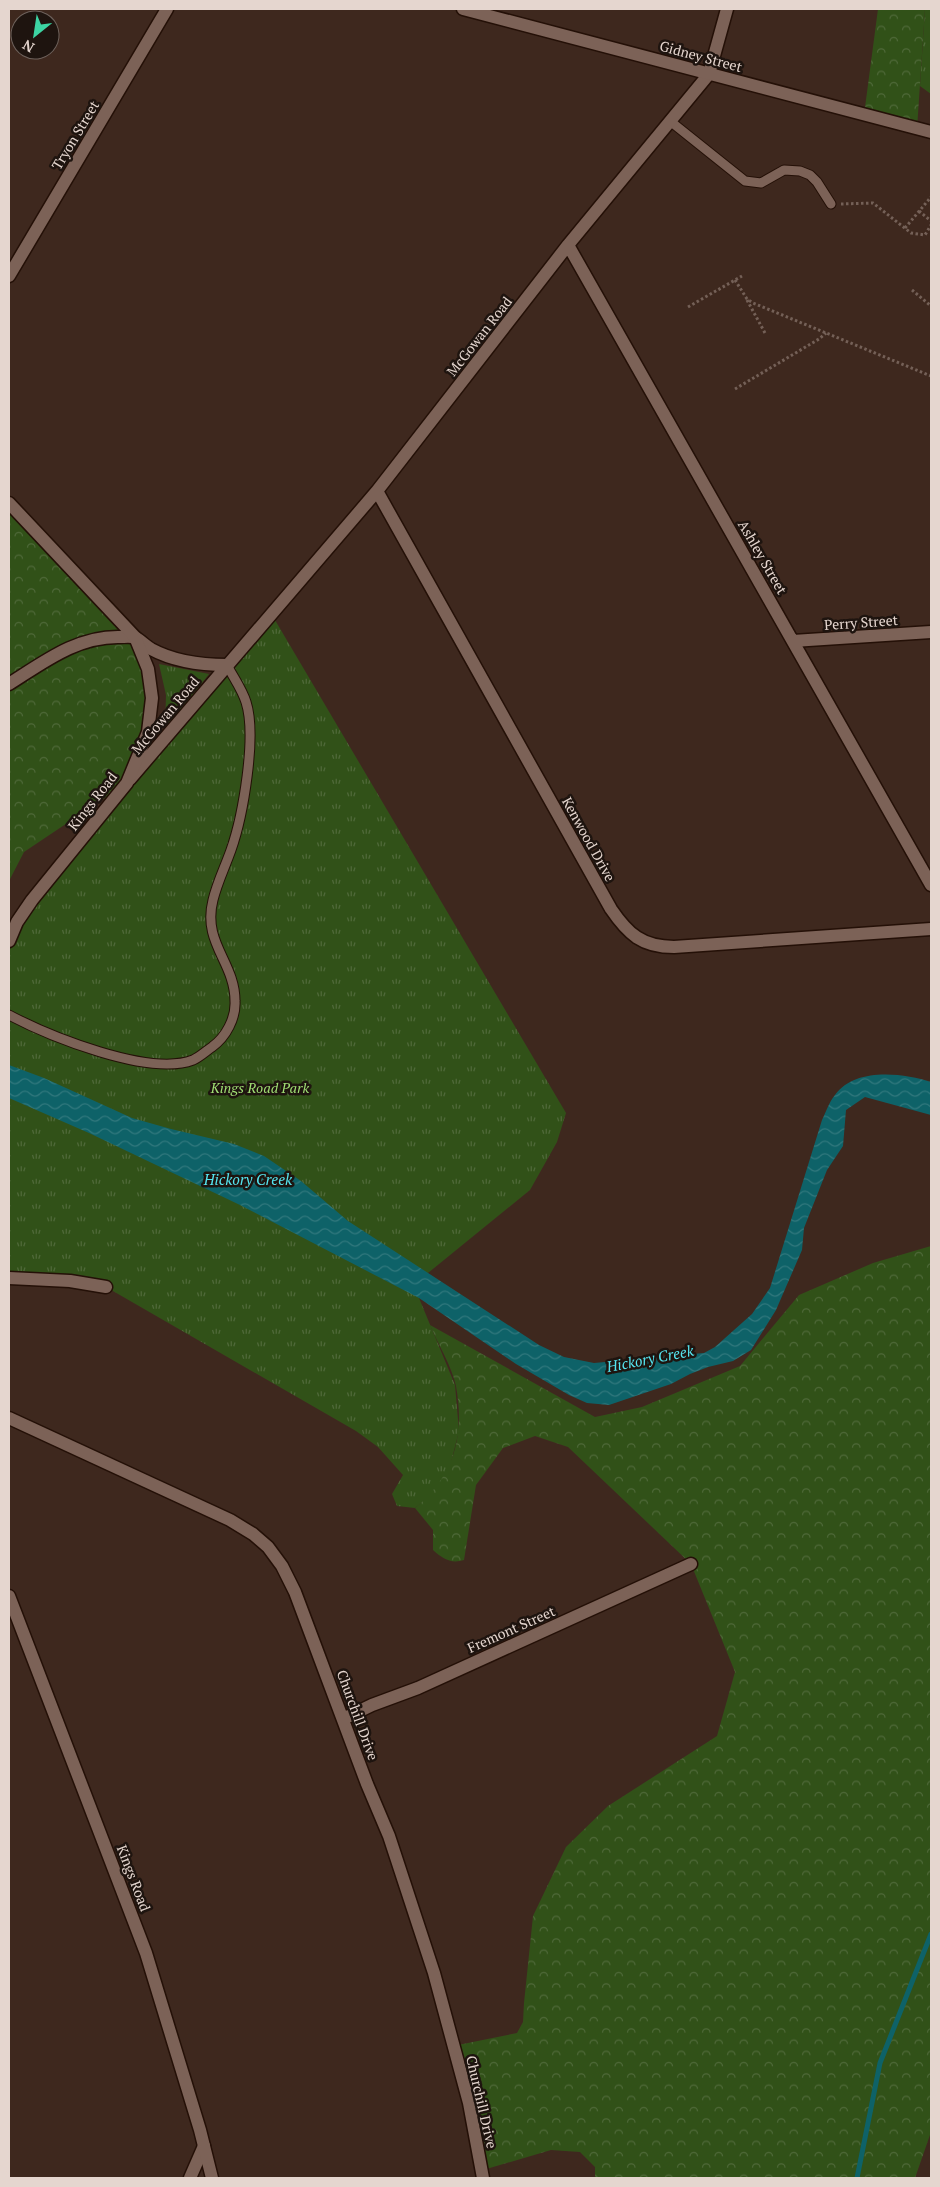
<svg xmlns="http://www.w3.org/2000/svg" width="940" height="2187" viewBox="0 0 940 2187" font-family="'PT Serif',serif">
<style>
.grass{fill:url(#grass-tufts)}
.forest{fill:url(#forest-crowns)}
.water{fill:url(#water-waves)}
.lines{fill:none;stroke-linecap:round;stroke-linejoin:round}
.stream{stroke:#0e6268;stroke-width:5}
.lane-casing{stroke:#241007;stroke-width:11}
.street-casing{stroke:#241007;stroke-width:15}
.secondary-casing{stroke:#241007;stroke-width:15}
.path{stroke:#746057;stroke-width:3;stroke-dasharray:2.5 2.5;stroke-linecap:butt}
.lane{stroke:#7c6257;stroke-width:9}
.street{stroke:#7c6257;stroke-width:12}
.secondary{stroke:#7c6257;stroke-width:12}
.labels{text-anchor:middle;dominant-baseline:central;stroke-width:5;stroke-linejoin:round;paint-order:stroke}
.street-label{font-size:14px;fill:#e5d6cf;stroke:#1e140f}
.park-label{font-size:14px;font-style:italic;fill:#a0de74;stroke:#1e140f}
.water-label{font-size:15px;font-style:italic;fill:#55e4ef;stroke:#1e140f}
</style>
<defs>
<pattern id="grass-tufts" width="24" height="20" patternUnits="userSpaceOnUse" patternTransform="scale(1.25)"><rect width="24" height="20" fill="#315118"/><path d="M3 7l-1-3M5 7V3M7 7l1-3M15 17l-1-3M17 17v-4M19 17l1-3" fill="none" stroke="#4f6939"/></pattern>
<pattern id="forest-crowns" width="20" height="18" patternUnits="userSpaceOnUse" patternTransform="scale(1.25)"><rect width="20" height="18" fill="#315118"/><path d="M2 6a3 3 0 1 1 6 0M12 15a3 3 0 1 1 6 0" fill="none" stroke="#4f6939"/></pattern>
<pattern id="water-waves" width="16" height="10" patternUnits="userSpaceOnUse" patternTransform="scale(1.25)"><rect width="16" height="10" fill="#0e6268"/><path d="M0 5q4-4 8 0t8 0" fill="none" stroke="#31787d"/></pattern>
</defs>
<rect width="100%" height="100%" fill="#3e281e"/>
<path class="grass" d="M925 9H931V94L920 86Z
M272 615 566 1113 557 1142 530 1190 428 1273 419 1298 455 1385 459 1431 449 1470 432 1494 415 1508 397 1506 392 1494 403 1475 378 1447 356 1431 106 1287 9 1278V941L17 922Z
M159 664 209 674 165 731 166 695Z"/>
<path class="forest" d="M878 9H925L917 129 864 115Z
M9 505 135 637 152 698 127 783 24 852 9 881Z
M931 1246V2132L915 2178H595V2167L580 2152 551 2150 483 2170 453 2046 517 2033 523 2022 524 2003 533 1916 566 1847 608 1806 717 1736 735 1672 691 1564 568 1447 535 1436 503 1448 476 1485 464 1560C451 1564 443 1559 433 1550V1530L415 1508C454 1476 465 1436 456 1386 452 1367 438 1344 430 1325L595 1417 642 1407 740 1366 799 1295 873 1263Z"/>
<path class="water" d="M9 1065 44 1078 132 1118 171 1129 234 1144 264 1156 301 1181 348 1221 539 1345 564 1357 594 1363 704 1353 715 1347 752 1314 770 1288 822 1120C826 1112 829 1102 835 1095 855 1067 903 1073 931 1082V1115L865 1097 846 1110 843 1146 827 1170 804 1228 802 1250 776 1310 751 1350 733 1361 708 1367 690 1374 671 1384 609 1405 587 1403 569 1395 516 1364 419 1298 240 1205 89 1133 9 1098Z"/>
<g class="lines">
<path class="stream" d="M857 2178 880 2063 931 1934"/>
<g class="lane-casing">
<path id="lane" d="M670 121 745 181 761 183 784 170 800 171 810 175 817 182 831 204
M9 1015C49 1036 149 1077 193 1060 200 1057 206 1051 212 1047 226 1037 236 1018 235 1001 235 962 202 943 213 900 217 883 225 867 231 850 243 816 257 736 246 702 242 689 233 677 227 665"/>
</g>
<g class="street-casing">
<path id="street" d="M568 245 931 885
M9 276 167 9
M377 491 611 909C628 934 642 947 674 947L931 929
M793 641 931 632
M9 684C44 662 77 636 120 637 125 637 132 636 136 638 141 641 146 646 151 649 173 661 203 665 227 665
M130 779 377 491 568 245 709 74 727 9
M9 1278 70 1281 106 1287
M9 1418 230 1520 253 1534 268 1547 282 1566 295 1592 367 1784 389 1836 434 1973 469 2103 483 2178
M343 1719 372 1705 418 1688 691 1564
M190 2178 204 2146"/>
</g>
<g class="secondary-casing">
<path id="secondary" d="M463 9 931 132
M9 503 135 637 148 669 152 698 148 732 127 783 32 900 17 922 9 941
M9 1596 146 1953 200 2130 212 2178"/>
</g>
<path class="path" d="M841 204 873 203 911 233 925 235 931 225
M919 211 931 221
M905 228 931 197
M735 280 747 299 753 303 931 376
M912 290 931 306
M747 300 765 333
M688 307 742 276
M735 389 819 339 826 333"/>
<use href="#lane" class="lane"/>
<use href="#street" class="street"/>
<use href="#secondary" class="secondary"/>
</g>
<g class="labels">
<g class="street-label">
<text transform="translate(701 56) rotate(15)">Gidney Street</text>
<text transform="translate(75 135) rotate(-59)">Tryon Street</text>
<text transform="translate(479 336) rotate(-52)">McGowan Road</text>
<text transform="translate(763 557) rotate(60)">Ashley Street</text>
<text transform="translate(861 622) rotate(-4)">Perry Street</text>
<text transform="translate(165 715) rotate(-50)">McGowan Road</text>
<text transform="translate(92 801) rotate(-52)">Kings Road</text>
<text transform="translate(589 839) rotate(61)">Kenwood Drive</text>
<text transform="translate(511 1629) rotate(-24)">Fremont Street</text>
<text transform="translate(358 1715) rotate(70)">Churchill Drive</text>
<text transform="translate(134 1878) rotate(69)">Kings Road</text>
<text transform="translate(482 2102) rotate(77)">Churchill Drive</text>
</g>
<g class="park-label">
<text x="260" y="1087">Kings Road Park</text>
</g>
<g class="water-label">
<text x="248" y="1179">Hickory Creek</text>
<text transform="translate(650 1358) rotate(-11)">Hickory Creek</text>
</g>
</g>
<rect width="940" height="2187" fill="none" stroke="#e5d6cf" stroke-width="20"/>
<g transform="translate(35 35) rotate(210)"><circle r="24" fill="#1e140f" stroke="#6e625c"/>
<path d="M0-4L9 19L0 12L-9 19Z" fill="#3cd4a3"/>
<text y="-8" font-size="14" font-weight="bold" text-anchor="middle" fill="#e5d6cf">N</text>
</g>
</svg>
